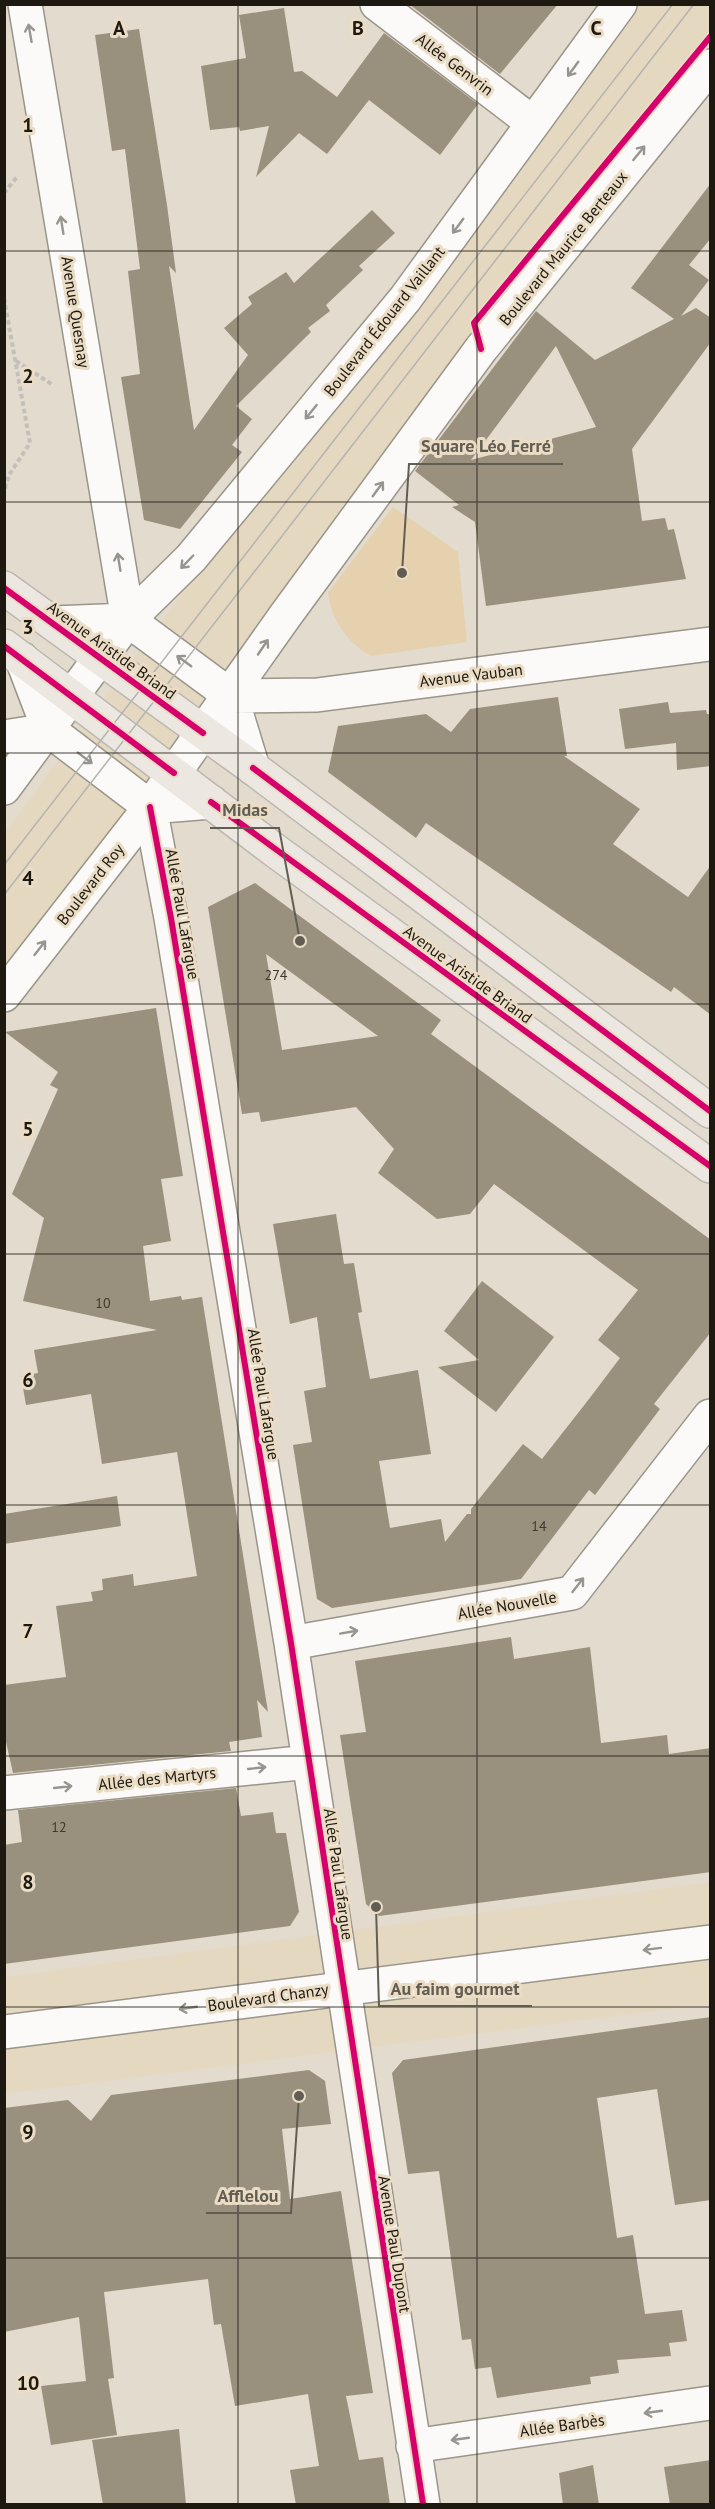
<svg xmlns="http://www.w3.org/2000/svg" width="715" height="2509" viewBox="0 0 715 2509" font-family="'PT Sans',sans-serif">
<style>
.built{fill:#e5d8c0}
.green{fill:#e5d1ae}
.building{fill:#99907e;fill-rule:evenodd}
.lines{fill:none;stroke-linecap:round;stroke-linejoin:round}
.street-casing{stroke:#9a958a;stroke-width:36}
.primary-casing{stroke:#bbb7b0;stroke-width:36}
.path{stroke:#c3c0bb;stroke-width:4;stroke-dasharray:4.5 3;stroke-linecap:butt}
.street{stroke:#fbfaf8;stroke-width:33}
.primary{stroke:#ece8e1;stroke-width:33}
.tram{stroke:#b5b3b0;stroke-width:1.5}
.cycleway-casing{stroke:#ebddc5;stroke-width:10}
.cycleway{stroke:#d6006c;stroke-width:6}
.oneway{stroke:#979590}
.grid{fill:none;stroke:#1d1910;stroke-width:1.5;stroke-opacity:0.55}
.labels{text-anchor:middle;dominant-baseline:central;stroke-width:6;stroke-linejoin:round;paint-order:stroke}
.number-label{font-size:14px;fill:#3c372c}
.street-label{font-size:16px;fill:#1d1910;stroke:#ebddc5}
.grid-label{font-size:20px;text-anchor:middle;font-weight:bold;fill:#1d1910;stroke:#ebddc5;stroke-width:6;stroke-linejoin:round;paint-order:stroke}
.leader{fill:none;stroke:#625d52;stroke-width:2}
.callout-dot{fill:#625d52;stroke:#ebddc5;stroke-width:2}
.callout-label{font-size:18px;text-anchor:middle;font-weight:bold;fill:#625d52;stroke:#ebddc5;stroke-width:6;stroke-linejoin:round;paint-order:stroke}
</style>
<rect width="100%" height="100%" fill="#e3dbcd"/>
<path class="built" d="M618 5H710V56L5 1007V832Z
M710 1882V2004L5 2094 4 1977Z"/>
<path class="green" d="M393 507 458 552 467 642 371 656C346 642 332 620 328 593Z"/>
<path class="building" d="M409 4H558L500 74Z
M284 8 294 72 302 71 337 97 384 33 478 104 440 155 369 100 327 154 299 133 256 177 269 126 240 131 239 127 210 130 201 66 246 58 239 15Z
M139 29 167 205 176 273 169 266 194 430 248 355 224 328 252 304 248 297 286 272 294 283 372 210 395 233 359 266 363 270 326 305 330 311 308 328 311 332 236 406 252 419 232 445 242 452 180 529 144 520 121 377 140 374 128 271 140 269 125 149 112 151 95 35Z
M711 183V238L689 265 709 280 681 316 696 308 711 318V342L632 449 642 521 665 518 668 530 674 529 686 579 486 606 475 522 452 507 459 505 415 471 536 311 595 360 674 319 631 288ZM556 346 596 427 471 460Z
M558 697 567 756H564L640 809 613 844 688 897 711 865V1015L674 987 671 992 426 823 416 838 328 772 338 726 426 714 451 732 470 709Z
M668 702 670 713 706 710 707 714H711V766L677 770 676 743 625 749 619 709Z
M255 883 441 1020 431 1034 711 1240V1332L654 1404 660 1409 595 1495 589 1490 521 1579 332 1608 317 1599 293 1445 312 1442 304 1391 326 1387 317 1317 290 1324 273 1224 336 1214 344 1264 354 1263 362 1312 358 1313 370 1379 418 1370 431 1454 379 1461 390 1528 441 1519 445 1542 467 1514H471V1509L523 1444 542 1459 589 1399 620 1358 598 1340 638 1290 494 1184 470 1214 437 1219 378 1173 394 1149 356 1107 261 1122 259 1112 242 1114 208 907ZM266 954 378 1036 282 1050Z
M156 1008 183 1176 161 1179 171 1241 143 1246 150 1301 181 1296 182 1300 202 1297 268 1712 257 1700 262 1737 229 1742 231 1751 13 1773 4 1733V1685L66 1677 56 1606 93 1601 91 1592 103 1590 102 1579 133 1574 134 1586 197 1576 177 1452 102 1464 91 1394 26 1405 21 1376 38 1373 34 1350 157 1330 23 1301 44 1218 12 1194 58 1089 50 1085 58 1072 5 1032Z
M482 1281 554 1337 496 1412 438 1367 479 1360 444 1331Z
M117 1496 121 1526 4 1544V1514Z
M511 1637 514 1659 590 1647 601 1743 667 1735 669 1754 711 1748V1872L379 1916 366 1904 340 1735 366 1732 355 1661Z
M236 1788 241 1816 273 1812 276 1833H286L299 1912 290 1926 4 1964V1845L22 1842 18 1810Z
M711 2017V2200L675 2205 657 2089 597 2098 617 2238 633 2235 645 2314 682 2310 687 2341 669 2343 671 2356 617 2360 619 2373 590 2377 591 2384 497 2398 491 2367 475 2369 471 2339 462 2340 439 2171 408 2174 392 2073 403 2060Z
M309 2070 325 2081 331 2124 282 2129 290 2199 341 2191 373 2393 346 2396 359 2460 383 2457 390 2505H296L290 2470 319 2466 308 2394 235 2406 221 2324 214 2325 208 2279 104 2292 114 2378 108 2379 117 2435 51 2445 41 2386 86 2381 79 2317 4 2332V2108L68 2100 91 2121 111 2095Z
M179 2429 186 2505H103L92 2440Z
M711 2460V2505H670L664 2467Z
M593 2465 599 2505H563L559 2473Z"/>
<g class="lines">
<g class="street-casing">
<path id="street" d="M25 4 128 620
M377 4 533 123
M53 623 128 620 231 696 253 768
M22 659 49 730 150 807 211 802
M231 696 317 695 710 644
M4 737 49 730
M4 788 128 620 191 558 405 299 620 4
M150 807 171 918 291 1643 423 2504
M4 995 150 807 285 616 481 349 710 66
M291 1643 572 1593 710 1416
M4 1793 309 1762
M4 2032 710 1942
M413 2446 710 2403"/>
</g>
<g class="primary-casing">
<path id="primary" d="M4 588 253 768 710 1111
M4 646 277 852 710 1166"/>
</g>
<path class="path" d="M4 193 17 177
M4 298 30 443 9 475 4 492
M16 361 53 385"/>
<use href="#street" class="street"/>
<use href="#primary" class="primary"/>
<path class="tram" d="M4 865 673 4
M4 895 694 4"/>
<g class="cycleway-casing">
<path id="cycleway" d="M481 349 474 323 710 37
M4 588 203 733
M4 646 174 773
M253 768 710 1111
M211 802 710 1166
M150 807 171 918 291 1643 423 2504"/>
</g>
<use href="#cycleway" class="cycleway"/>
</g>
<defs><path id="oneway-shaft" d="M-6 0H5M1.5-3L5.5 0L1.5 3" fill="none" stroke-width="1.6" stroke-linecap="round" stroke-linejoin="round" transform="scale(1.5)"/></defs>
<g class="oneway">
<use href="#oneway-shaft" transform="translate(30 33) rotate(-100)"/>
<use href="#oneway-shaft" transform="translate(573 69) rotate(126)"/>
<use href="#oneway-shaft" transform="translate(639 153) rotate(-51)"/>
<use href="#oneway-shaft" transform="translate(62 225) rotate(-99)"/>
<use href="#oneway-shaft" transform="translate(458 226) rotate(126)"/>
<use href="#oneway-shaft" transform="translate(311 412) rotate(129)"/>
<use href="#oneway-shaft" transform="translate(378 489) rotate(-54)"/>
<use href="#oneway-shaft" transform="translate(119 562) rotate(-99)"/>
<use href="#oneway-shaft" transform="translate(187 562) rotate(134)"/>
<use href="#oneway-shaft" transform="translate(263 647) rotate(-56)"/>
<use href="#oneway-shaft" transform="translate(184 661) rotate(-144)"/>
<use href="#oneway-shaft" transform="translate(85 758) rotate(37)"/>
<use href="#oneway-shaft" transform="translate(40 948) rotate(-52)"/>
<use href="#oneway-shaft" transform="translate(578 1585) rotate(-52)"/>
<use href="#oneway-shaft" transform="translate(349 1632) rotate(-10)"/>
<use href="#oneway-shaft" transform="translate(257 1768) rotate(-6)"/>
<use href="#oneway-shaft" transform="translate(63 1787) rotate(-6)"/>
<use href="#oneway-shaft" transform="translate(652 1949) rotate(173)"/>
<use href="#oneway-shaft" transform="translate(188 2008) rotate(172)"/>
<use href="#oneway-shaft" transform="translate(653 2412) rotate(172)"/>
<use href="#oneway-shaft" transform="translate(460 2439) rotate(172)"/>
</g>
<path class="grid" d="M238 4V2504M477 4V2504M4 251H710M4 502H710M4 753H710M4 1004H710M4 1254H710M4 1505H710M4 1756H710M4 2007H710M4 2258H710"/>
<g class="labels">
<g class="number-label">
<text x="276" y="975">274</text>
<text x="103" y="1303">10</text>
<text x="539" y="1526">14</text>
<text x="59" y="1827">12</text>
</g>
<g class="street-label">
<text transform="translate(455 64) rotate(37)">Allée Genvrin</text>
<text transform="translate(563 248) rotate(-51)">Boulevard Maurice Berteaux</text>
<text transform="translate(76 312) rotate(81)">Avenue Quesnay</text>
<text transform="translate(384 321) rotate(-52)">Boulevard Édouard Vaillant</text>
<text transform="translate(112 650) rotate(36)">Avenue Aristide Briand</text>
<text transform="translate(471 675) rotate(-7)">Avenue Vauban</text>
<text transform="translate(90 884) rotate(-52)">Boulevard Roy</text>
<text transform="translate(183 914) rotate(80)">Allée Paul Lafargue</text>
<text transform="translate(468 974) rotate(36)">Avenue Aristide Briand</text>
<text transform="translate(264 1394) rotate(81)">Allée Paul Lafargue</text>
<text transform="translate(507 1605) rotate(-10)">Allée Nouvelle</text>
<text transform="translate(157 1778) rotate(-6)">Allée des Martyrs</text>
<text transform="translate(339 1874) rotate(82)">Allée Paul Lafargue</text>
<text transform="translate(268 1997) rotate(-8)">Boulevard Chanzy</text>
<text transform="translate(395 2244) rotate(81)">Avenue Paul Dupont</text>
<text transform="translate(562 2425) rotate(-8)">Allée Barbès</text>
</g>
</g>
<g class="grid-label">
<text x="119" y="35">A</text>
<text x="358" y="35">B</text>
<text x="596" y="35">C</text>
<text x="28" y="132">1</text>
<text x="28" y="383">2</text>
<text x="28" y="634">3</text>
<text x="28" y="885">4</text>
<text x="28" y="1136">5</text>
<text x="28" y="1387">6</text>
<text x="28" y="1638">7</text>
<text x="28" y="1889">8</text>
<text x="28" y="2139">9</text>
<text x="28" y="2390">10</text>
</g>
<path class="leader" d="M402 573L409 464H563M300 941L279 828H210M376 1907L379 2006H532M299 2096L291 2213H206"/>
<g class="callout-dot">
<circle cx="402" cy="573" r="6"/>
<circle cx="300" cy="941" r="6"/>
<circle cx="376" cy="1907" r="6"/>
<circle cx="299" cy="2096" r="6"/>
</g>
<g class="callout-label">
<text x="486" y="452">Square Léo Ferré</text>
<text x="245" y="816">Midas</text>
<text x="455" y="1995">Au faim gourmet</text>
<text x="248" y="2202">Afflelou</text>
</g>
<rect width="715" height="2509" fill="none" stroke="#1d1910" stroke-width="12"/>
</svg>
